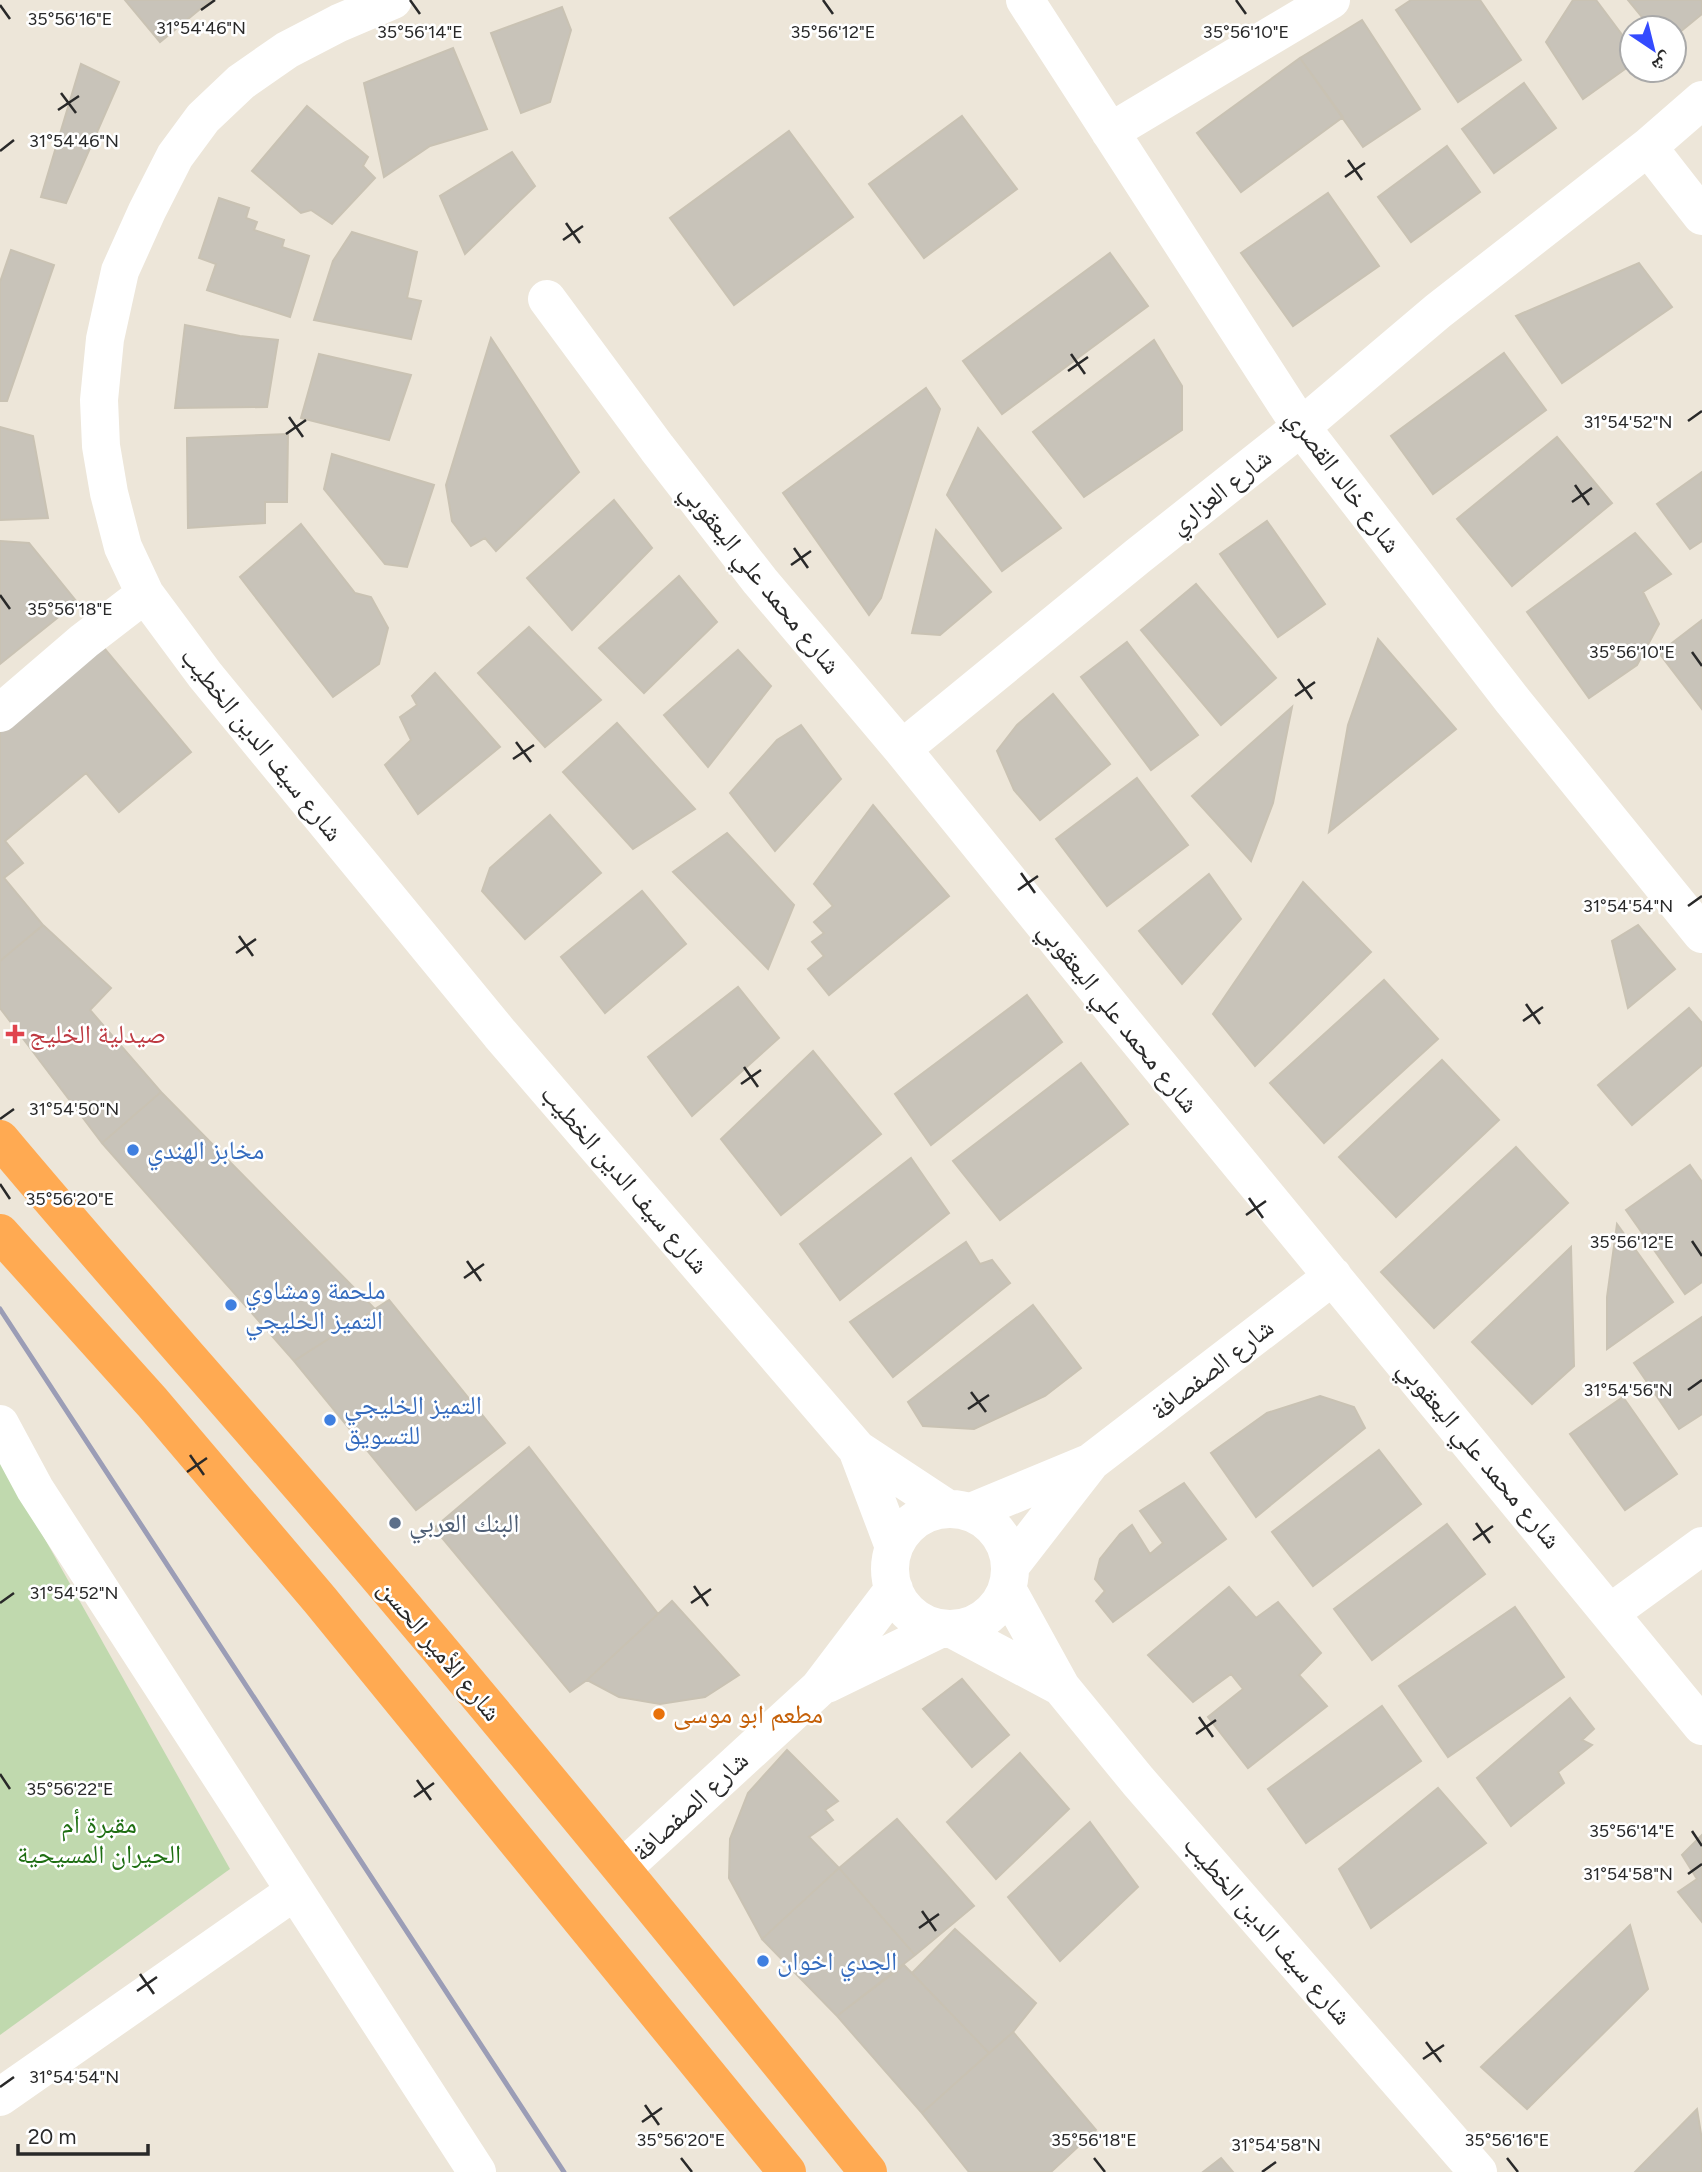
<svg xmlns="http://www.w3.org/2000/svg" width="1702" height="2172" viewBox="0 0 1702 2172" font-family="Figtree,'Noto Naskh Arabic',sans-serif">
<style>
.cemetery{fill:#c0d9ae}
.building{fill:#c8c3b9;stroke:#c9c2b3;stroke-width:2}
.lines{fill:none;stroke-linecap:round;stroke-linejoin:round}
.minor{stroke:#fff;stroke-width:38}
.highway{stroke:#ffaa52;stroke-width:38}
.rail{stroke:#9b9db6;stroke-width:5}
.ticks{fill:none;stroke:#292929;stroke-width:2.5}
.health-dot{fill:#e0444e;stroke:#fff;stroke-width:2.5}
.shop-dot{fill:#3f7fe0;stroke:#fff;stroke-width:2.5}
.service-dot{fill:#5c6f8a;stroke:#fff;stroke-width:2.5}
.food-dot{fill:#e8710a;stroke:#fff;stroke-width:2.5}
.labels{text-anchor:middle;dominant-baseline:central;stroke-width:5;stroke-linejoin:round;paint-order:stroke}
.street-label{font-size:26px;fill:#292929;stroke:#fff}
.health-label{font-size:26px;fill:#be3a42;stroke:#fff;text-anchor:start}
.shop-label{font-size:26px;fill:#366cbe;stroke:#fff;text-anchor:start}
.service-label{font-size:26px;fill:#4e5e75;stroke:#fff;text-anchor:start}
.food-label{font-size:26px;fill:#c56008;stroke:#fff;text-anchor:start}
.park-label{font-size:26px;fill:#1e6e12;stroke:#fff}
.ticks-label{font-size:18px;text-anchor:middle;fill:#292929;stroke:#fff;stroke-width:5;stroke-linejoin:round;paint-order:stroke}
</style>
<rect width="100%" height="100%" fill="#ede6d9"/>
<path class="cemetery" d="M0 1459 230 1869 0 2035Z"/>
<path class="building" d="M125 0H211L160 42Z
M1411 0H1480L1521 60 1458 102 1396 10Z
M1573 0H1596L1632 48V64L1583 99 1546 42Z
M1628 0H1702V14L1674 37V28H1651Z
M562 7 571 30 550 102 521 113 491 33Z
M1362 20 1420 109 1363 147 1300 58Z
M453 48 487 129 430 146 384 177 364 83Z
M1300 58 1343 117 1241 192 1197 133Z
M81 64 119 82 66 203 41 197Z
M1524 83 1556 128 1494 173 1462 129Z
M307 106 368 157 363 166 375 178 332 224 311 210 301 213 252 171Z
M962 116 1017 189 924 258 869 184Z
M789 131 853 217 734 305 670 218Z
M1447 146 1480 192 1411 242 1378 197Z
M512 152 535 186 465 254 440 196Z
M1328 193 1379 266 1293 326 1241 253Z
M219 198 249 208 246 218 257 222 254 230 284 240 282 247 309 256 290 317 207 290 216 264 199 258Z
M352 232 417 252 407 298 421 301 411 339 314 320 333 261Z
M11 250 54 265 7 401H0V282Z
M1110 253 1148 306 1002 414 963 361Z
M1639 263 1672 307 1562 383 1516 316Z
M185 325 240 336 278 340 267 407 175 408Z
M491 338 579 472 496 551 485 538 471 546 452 521 446 485Z
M1154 340 1182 386V430L1084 497 1033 432Z
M1504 353 1546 410 1433 494 1391 436Z
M319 354 411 375 389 440 301 418Z
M926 388 940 409 881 598 869 615 783 493Z
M0 427 33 436 48 518 0 520Z
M978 428 1061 528 1002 571 947 495Z
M288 434 287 502H265V523L188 528 187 438Z
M1557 437 1612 503 1512 586 1457 519Z
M332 454 434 485 407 567 385 564 324 489Z
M1702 472V541L1690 549 1657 504Z
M614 500 652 548 572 630 527 578Z
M1267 521 1325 604 1278 637 1220 554Z
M301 524 355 593 371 597 388 628 379 664 333 697 240 577Z
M936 530 991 592 940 635 912 633Z
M1635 533 1671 574 1643 592 1659 624 1637 665 1589 698 1527 612Z
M0 541 29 543 77 602 0 664Z
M679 576 717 622 644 693 599 648Z
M1196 584 1276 678 1221 725 1141 630Z
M1702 620V709L1659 653Z
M529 627 601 700 545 747 478 673Z
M1378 639 1456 729 1329 832 1348 725Z
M99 642 191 752 119 812 86 773 5 841 23 863 4 878 43 925 0 961V725Z
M1127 642 1198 735 1151 770 1081 677Z
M738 650 771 686 708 767 664 715Z
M435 673 500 747 418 814 385 765 411 740 400 717 417 705 412 696Z
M1053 694 1110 764 1040 820 1014 790 997 751 1017 725Z
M1292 707 1273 803 1251 861 1192 796Z
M617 723 695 809 633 849 563 772Z
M801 725 841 779 775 851 730 793 777 740Z
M1137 778 1188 845 1107 906 1056 839Z
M873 805 949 896 829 995 808 969 824 956 812 942 824 933 814 922 833 906 814 884Z
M550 815 601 873 525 939 482 891 490 868Z
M727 833 794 905 768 969 673 872Z
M1209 874 1241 919 1182 984 1139 931Z
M1303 882 1371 952 1255 1066 1213 1014Z
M642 891 686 944 605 1013 561 957Z
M43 925 111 988 90 1010 161 1092 102 1143 0 1008V961Z
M1638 925 1675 969 1628 1008 1612 941Z
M1384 980 1438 1039 1324 1143 1270 1083Z
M738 987 779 1038 692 1116 648 1057Z
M1027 995 1062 1042 931 1145 895 1094Z
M1689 1008 1702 1023V1065L1632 1125 1598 1085Z
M813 1051 881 1134 781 1215 721 1139Z
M1442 1060 1499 1120 1396 1217 1339 1157Z
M1081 1063 1128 1124 1000 1220 953 1161Z
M161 1092 375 1309 294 1361 102 1143Z
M1516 1147 1568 1203 1434 1328 1381 1272Z
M911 1158 949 1213 840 1300 800 1244Z
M1690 1165 1702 1182V1282L1685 1294 1626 1210Z
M1617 1224 1673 1302 1607 1349V1297Z
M966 1242 980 1264 992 1260 1010 1283 893 1377 850 1322Z
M1571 1247 1574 1366 1532 1404 1472 1342Z
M389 1300 505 1443 416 1510 294 1361Z
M1033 1305 1081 1368 1045 1396 974 1429 923 1426 908 1402Z
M1702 1317V1414L1679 1429 1634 1363Z
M1320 1396 1354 1407 1365 1428 1256 1517 1211 1453 1267 1413Z
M1623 1397 1677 1474 1625 1510 1570 1434Z
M529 1447 658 1614 587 1680 570 1692 434 1528Z
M1379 1450 1421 1504 1313 1586 1272 1532Z
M1184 1483 1226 1539 1113 1622 1096 1601 1105 1591 1095 1579 1100 1559 1120 1534 1132 1525 1150 1554 1163 1543 1140 1511Z
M1447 1524 1485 1574 1372 1660 1334 1609Z
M1229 1587 1256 1618 1278 1602 1321 1653 1299 1675 1327 1706 1248 1768 1208 1717 1243 1689 1231 1674 1193 1702 1148 1655Z
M672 1601 739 1675 705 1697 660 1704 619 1697 587 1680Z
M1515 1607 1564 1677 1448 1757 1399 1686Z
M962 1679 1009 1735 972 1767 923 1709Z
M1570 1698 1594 1729 1582 1740 1592 1745 1558 1772 1564 1783 1511 1826 1477 1778Z
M1382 1706 1421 1761 1306 1843 1268 1789Z
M787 1750 838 1801 825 1810 833 1820 809 1837 839 1868 762 1939 729 1878 730 1839 748 1793Z
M1020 1753 1069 1809 996 1879 947 1822Z
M1438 1788 1486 1843 1371 1928 1339 1869Z
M897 1819 974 1906 915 1955 839 1868Z
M1090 1822 1138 1887 1060 1961 1008 1897Z
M1702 1835V1922L1678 1892 1697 1879 1682 1855Z
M839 1868 915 1955 837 2016 762 1939Z
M1630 1925 1648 1989 1527 2109 1481 2067Z
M955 1929 1036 2003 1013 2032 989 2053 912 1973Z
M904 1965 989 2053 922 2113 837 2016Z
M1013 2032 1096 2130 1051 2172H969L922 2113Z
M1697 2109 1702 2140V2172H1635Z
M1221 2158 1233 2172H1203Z"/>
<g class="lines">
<path class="minor" d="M393 0 339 23 287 50 241 82 203 118 175 156 147 211 120 271 105 339 99 400 101 446 109 493 123 547 145 594 205 675 500 1034 857 1449 948 1509
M1025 0 1301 427 1513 701 1702 934
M1110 132 1331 0
M1648 147 1702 216
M547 299 657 448 760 581 902 749 1116 1013 1702 1726
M0 713 84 641 145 594
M902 749 1138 556 1301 427 1438 311 1648 147 1702 100
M0 1424 35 1489 477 2172
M857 1449 894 1547
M890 1569a60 60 0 1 1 120 0a60 60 0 1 1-120 0Z
M971 1512 1089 1463
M1011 1565 1091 1462 1333 1276
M1007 1589 1061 1687 1138 1781 1478 2172
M1610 1613 1702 1546
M952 1629 1061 1687
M827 1684 940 1629
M623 1868 819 1688 894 1589
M0 2097 295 1891"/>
<path class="highway" d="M0 1139C119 1281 244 1419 364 1560 535 1761 702 1966 868 2172
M0 1233 152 1402 320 1600 787 2172"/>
<path class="rail" d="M0 1309 564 2172"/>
</g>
<path class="ticks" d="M410 0 420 14M823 0 833 14M1236 0 1246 14M0 5 10 19M201 10 215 0M61 93 76 113M58 110 79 96M0 151 14 140M1348 160 1362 180M1345 177 1365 163M566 223 580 243M563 240 583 226M1071 354 1085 374M1068 371 1088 357M289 417 303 437M1688 421 1702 411M286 434 306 420M1575 485 1589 505M1572 502 1592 488M794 548 808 568M791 565 811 551M0 595 10 609M1692 652 1702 666M1298 679 1312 699M1295 696 1315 682M516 742 531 762M513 759 534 745M1021 873 1035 893M1018 890 1038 876M1688 906 1702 896M239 936 253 956M236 953 256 939M1526 1004 1540 1024M1523 1021 1543 1007M744 1067 758 1087M741 1084 761 1070M0 1119 14 1109M0 1184 10 1199M1249 1198 1263 1218M1246 1215 1266 1201M1692 1241 1702 1256M467 1261 481 1281M464 1278 484 1264M1688 1390 1702 1380M971 1392 986 1412M968 1409 989 1395M190 1455 204 1475M187 1472 207 1458M1476 1523 1490 1543M1473 1540 1493 1526M694 1586 708 1606M0 1603 14 1593M691 1603 711 1589M1199 1717 1213 1737M1196 1734 1216 1720M0 1774 10 1789M417 1780 431 1800M414 1797 434 1783M1692 1831 1702 1846M1688 1874 1702 1864M922 1911 936 1931M919 1928 939 1914M140 1974 154 1994M137 1991 157 1977M1426 2042 1441 2062M1423 2059 1444 2045M0 2087 14 2077M645 2105 659 2125M642 2122 662 2108M681 2158 692 2172M1094 2158 1105 2172M1507 2158 1518 2172M1262 2172 1276 2162"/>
<path class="health-dot" d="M11.5 1023.5h7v7h7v7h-7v7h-7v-7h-7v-7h7z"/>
<g class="shop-dot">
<circle cx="133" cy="1150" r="7"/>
<circle cx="231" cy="1305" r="7"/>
<circle cx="330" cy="1420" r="7"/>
<circle cx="763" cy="1961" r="7"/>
</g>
<circle class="service-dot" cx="395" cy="1523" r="7"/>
<circle class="food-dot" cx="659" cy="1714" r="7"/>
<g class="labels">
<g class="street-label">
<text transform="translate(1344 481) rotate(53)">شارع خالد القصري</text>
<text transform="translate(1220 491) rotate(-38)">شارع العزاري</text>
<text transform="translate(761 578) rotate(51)">شارع محمد علي اليعقوبي</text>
<text transform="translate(262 744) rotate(51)">شارع سيف الدين الخطيب</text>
<text transform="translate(1119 1017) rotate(51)">شارع محمد علي اليعقوبي</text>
<text transform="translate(625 1179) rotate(49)">شارع سيف الدين الخطيب</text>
<text transform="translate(1212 1369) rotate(-38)">شارع الصفصافة</text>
<text transform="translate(1480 1454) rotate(50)">شارع محمد علي اليعقوبي</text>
<text transform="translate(440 1650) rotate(50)">شارع الأمير الحسن</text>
<text transform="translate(690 1806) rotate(-43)">شارع الصفصافة</text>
<text transform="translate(1268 1930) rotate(49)">شارع سيف الدين الخطيب</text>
</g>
<g class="health-label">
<text x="29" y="1034">صيدلية الخليج</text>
</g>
<g class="shop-label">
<text x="147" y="1150">مخابز الهندي</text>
<text x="245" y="1290">ملحمة ومشاوي<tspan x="245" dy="30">التميز الخليجي</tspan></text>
<text x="344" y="1405">التميز الخليجي<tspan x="344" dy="30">للتسويق</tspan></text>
<text x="777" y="1961">الجدي اخوان</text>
</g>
<g class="service-label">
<text x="409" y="1523">البنك العربي</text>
</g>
<g class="food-label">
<text x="673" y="1714">مطعم ابو موسى</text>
</g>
<g class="park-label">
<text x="99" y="1824">مقبرة أم<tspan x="99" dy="30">الحيران المسيحية</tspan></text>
</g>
</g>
<g class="ticks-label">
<text x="70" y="25">35°56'16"E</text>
<text x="201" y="34">31°54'46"N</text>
<text x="420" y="38">35°56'14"E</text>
<text x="833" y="38">35°56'12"E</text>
<text x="1246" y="38">35°56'10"E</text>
<text x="74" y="147">31°54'46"N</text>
<text x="1628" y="428">31°54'52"N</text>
<text x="70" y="615">35°56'18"E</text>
<text x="1632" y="658">35°56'10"E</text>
<text x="1628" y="912">31°54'54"N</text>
<text x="74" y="1115">31°54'50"N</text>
<text x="70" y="1205">35°56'20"E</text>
<text x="1632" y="1248">35°56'12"E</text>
<text x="1628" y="1396">31°54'56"N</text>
<text x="74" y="1599">31°54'52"N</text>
<text x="70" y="1795">35°56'22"E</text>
<text x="1632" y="1837">35°56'14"E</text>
<text x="1628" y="1880">31°54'58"N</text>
<text x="74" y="2083">31°54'54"N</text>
<text x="681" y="2146">35°56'20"E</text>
<text x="1094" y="2146">35°56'18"E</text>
<text x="1507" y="2146">35°56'16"E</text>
<text x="1276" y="2151">31°54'58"N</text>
</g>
<g transform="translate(1653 49) rotate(145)"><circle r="33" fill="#ffffff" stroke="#a9a9a9" stroke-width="2"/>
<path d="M0-5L12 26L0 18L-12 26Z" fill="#344bff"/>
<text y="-10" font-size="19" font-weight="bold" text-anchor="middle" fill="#292929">ش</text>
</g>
<path d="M18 2144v10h130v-10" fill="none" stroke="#292929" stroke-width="3.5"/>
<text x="28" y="2144" font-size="21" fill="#292929" stroke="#ffffff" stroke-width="5" paint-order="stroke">20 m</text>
</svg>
